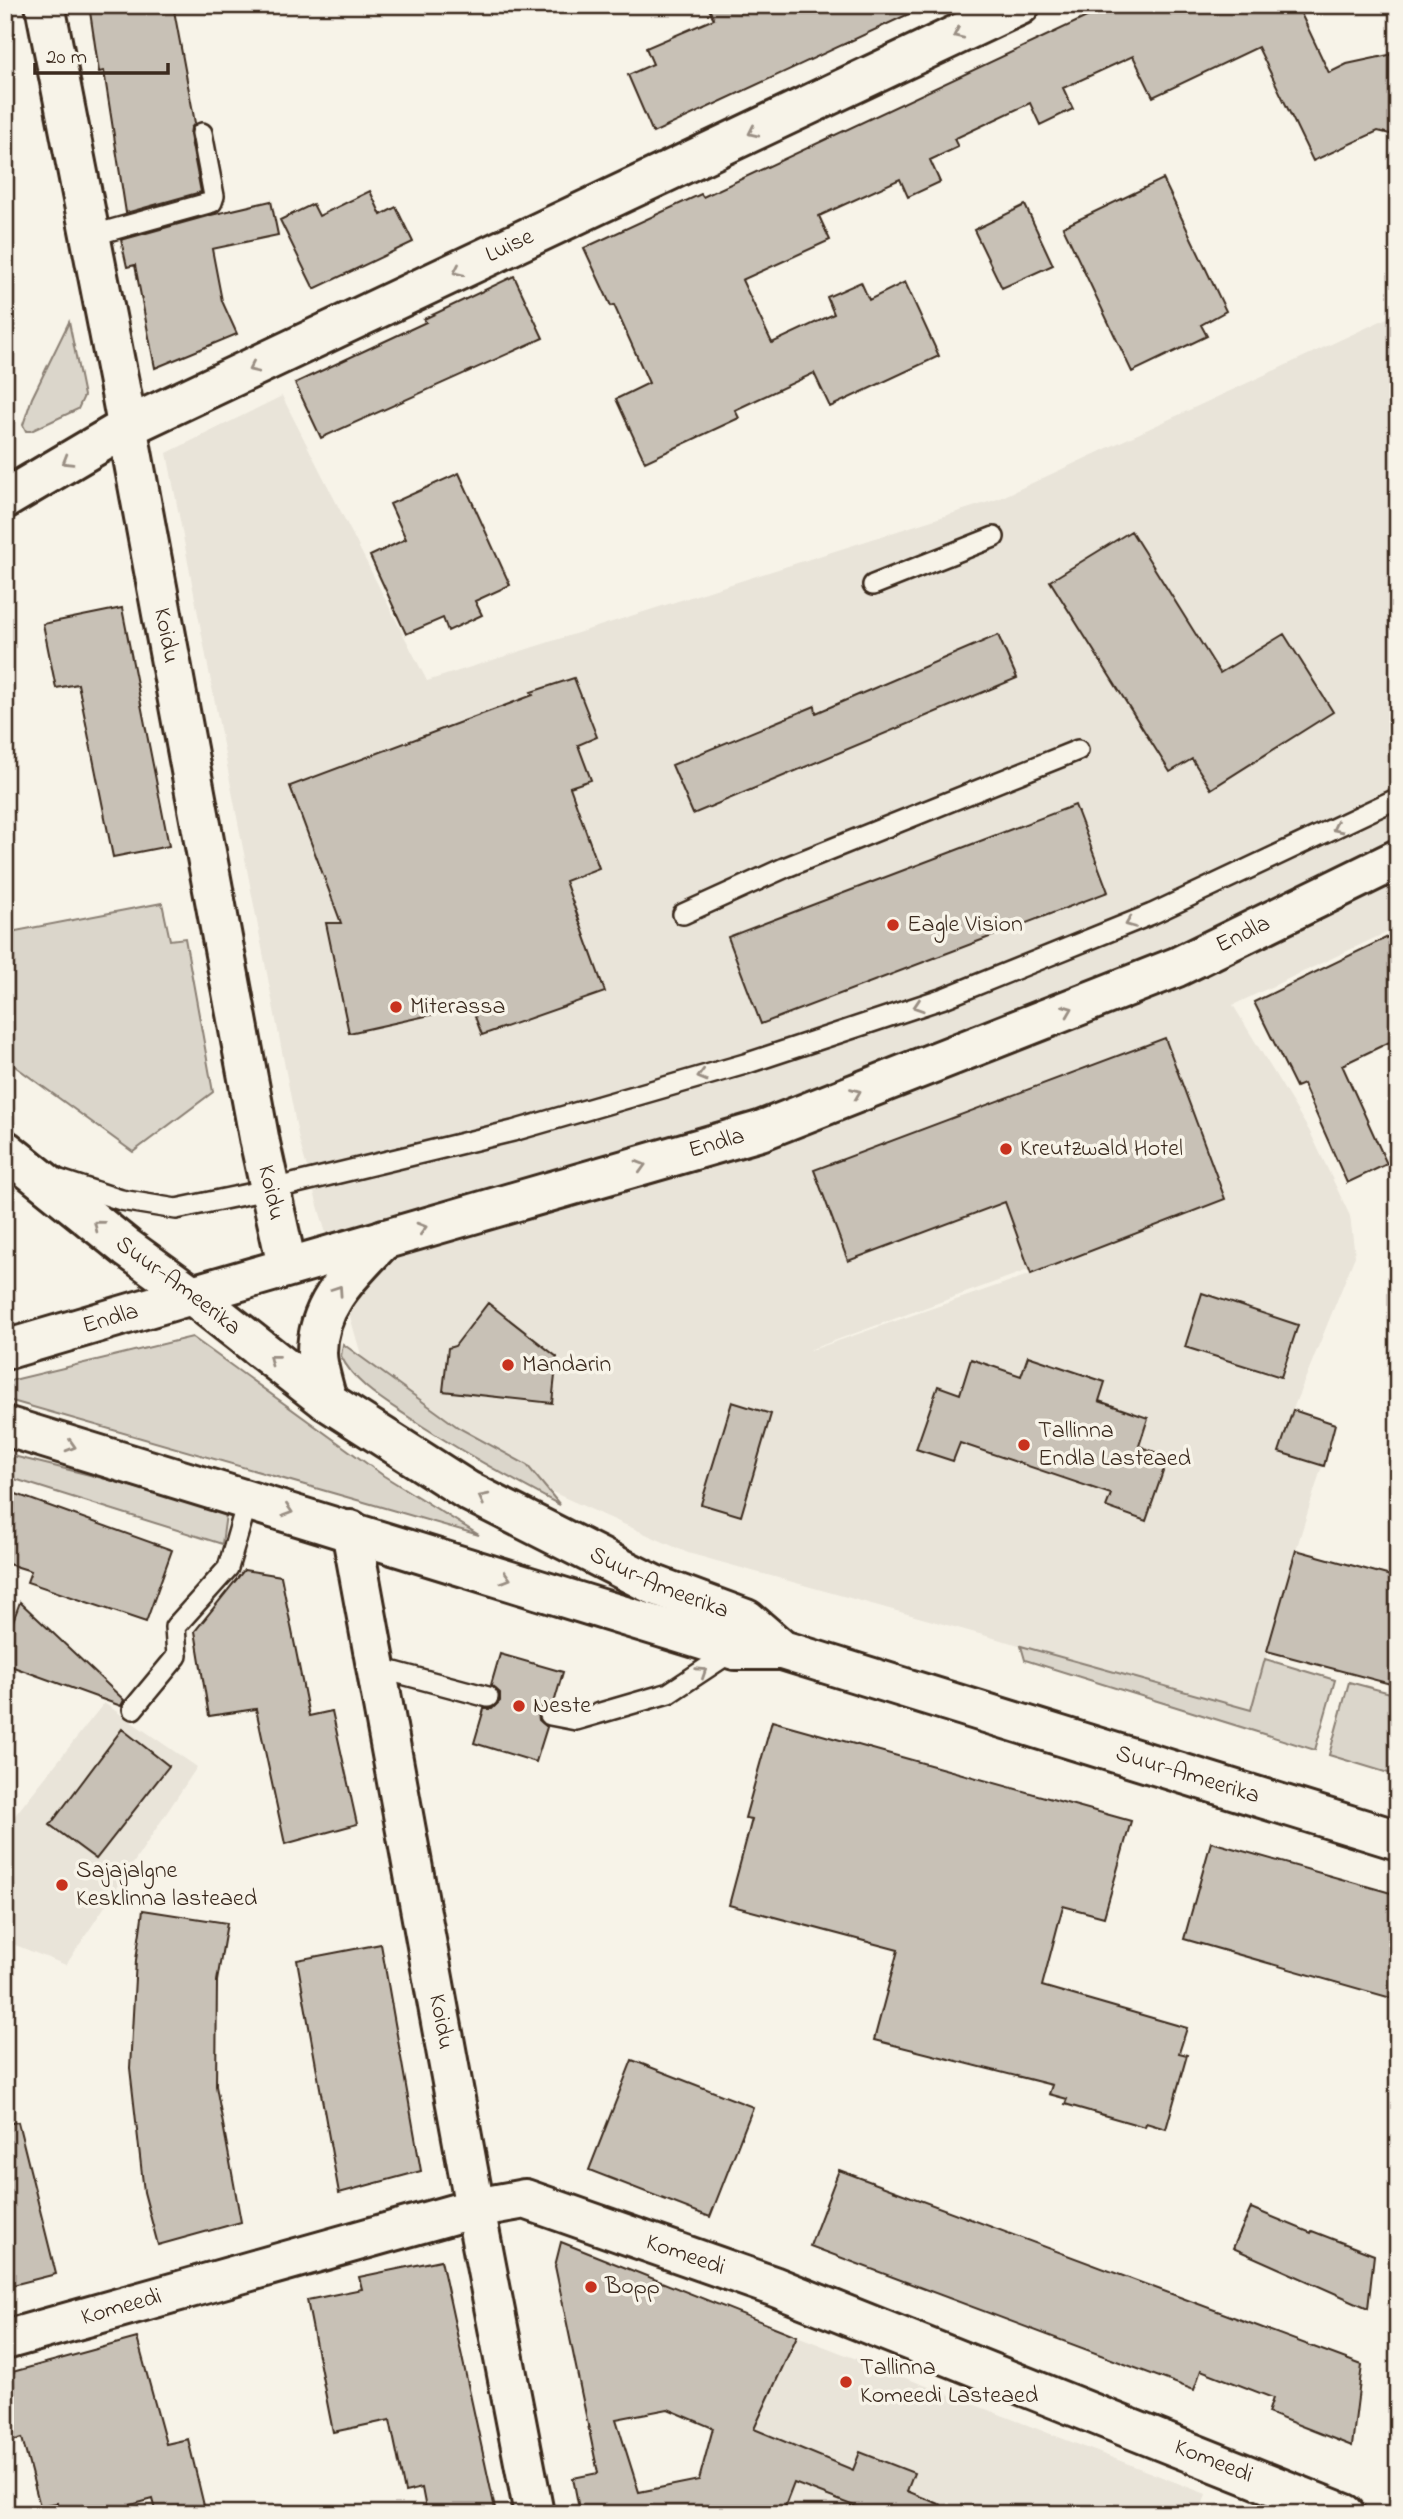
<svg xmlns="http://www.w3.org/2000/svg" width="1403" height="2519" viewBox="0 0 1403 2519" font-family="'Indie Flower',sans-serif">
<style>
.built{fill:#e9e4d9;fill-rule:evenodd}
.green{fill:#dbd6cb;stroke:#8b8074;stroke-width:2}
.building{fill:#c8c1b6;stroke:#3b2a1e;stroke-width:2;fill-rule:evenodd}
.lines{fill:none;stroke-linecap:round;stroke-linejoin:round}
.service-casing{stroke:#3b2a1e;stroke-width:24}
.minor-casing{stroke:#3b2a1e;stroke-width:44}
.secondary-casing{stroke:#3b2a1e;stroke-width:44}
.primary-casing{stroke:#3b2a1e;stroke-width:44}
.service{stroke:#f7f3e8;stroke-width:19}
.minor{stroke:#f7f3e8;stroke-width:38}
.secondary{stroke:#f7f3e8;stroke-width:38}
.primary{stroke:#f7f3e8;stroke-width:38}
.oneway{stroke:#998e83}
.poi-dot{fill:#c8321e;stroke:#f7f3e8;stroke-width:2.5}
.labels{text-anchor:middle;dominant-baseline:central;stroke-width:7;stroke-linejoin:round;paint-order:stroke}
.street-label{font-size:24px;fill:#3b2a1e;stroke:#f7f3e8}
.poi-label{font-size:24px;fill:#3b2a1e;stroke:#f7f3e8;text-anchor:start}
</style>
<rect width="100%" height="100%" fill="#f7f3e8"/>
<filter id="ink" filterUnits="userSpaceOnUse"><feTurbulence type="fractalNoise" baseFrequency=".0143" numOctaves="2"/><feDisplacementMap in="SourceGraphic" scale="14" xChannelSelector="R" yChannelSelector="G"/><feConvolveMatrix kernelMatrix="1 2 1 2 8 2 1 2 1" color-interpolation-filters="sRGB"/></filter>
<g filter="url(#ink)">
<path class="built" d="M1398 313V927L1233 1005 1310 1132 1350 1216 1355 1256 1293 1409 1335 1424 1296 1550 1252 1710 688 1553 472 1456 368 1379 299 1140 167 453 282 396 427 681 998 499ZM1209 1204 1031 1274 809 1351V1350Z
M104 1703 197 1767 66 1965 5 1941V1828Z
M797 2336 1206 2494 1200 2514H739L754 2430Z"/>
<path class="green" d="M69 322 84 396 78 409 31 431H26L23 425 32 398Z
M162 903 170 940 185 938 213 1092 133 1152 5 1059V933Z
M192 1337 384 1476 479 1535 5 1399V1382Z
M343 1344 459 1428 527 1465 560 1505C508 1477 456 1449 407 1416 383 1400 354 1383 341 1356Z
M5 1454 106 1479 226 1514 222 1544 5 1476Z
M1021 1646 1251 1710 1265 1659 1335 1680 1315 1750 1025 1660Z
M1349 1682 1398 1695V1776L1329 1755Z"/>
<path class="building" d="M89 5H173L195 123 191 128 190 135 201 192 126 213 104 71 99 72Z
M707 5H928L653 133 628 75 653 64 646 48 714 19Z
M1112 5H1297L1329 73 1347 64 1398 53V136L1378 131 1313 161 1258 47 1153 97 1133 56 1063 88 1073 109 1040 125 1030 103 954 139 958 147 930 160 940 182 908 197 900 179 819 216 830 240 742 280 772 343 834 314 827 297 861 282 869 300 905 282 939 356 830 407 814 373 735 410 739 418 645 462 616 399 649 383 614 305 611 306 584 248 701 194 703 197Z
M1163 179 1226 311 1201 325 1207 336 1132 372 1063 227Z
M370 191 381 215 396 207 413 242 314 289 280 220 313 204 319 216Z
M271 201 278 235 212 249 222 301 237 334 155 368 135 265 127 267 121 240 211 215Z
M1025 205 1053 265 1002 288 974 230Z
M514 276 543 338 321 438 295 383 426 322 424 319Z
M459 473 510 585 475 601 482 615 448 631 443 618 406 634 370 556 406 539 390 504Z
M1131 531 1220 673 1284 634 1333 712 1211 789 1192 759 1170 772 1050 581Z
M122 608 169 846 113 857 78 684 56 688 43 624Z
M998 635 1017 678 693 814 672 765 815 706 816 713Z
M574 678 597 737 578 745 591 780 570 787 599 868 565 881 605 992 482 1035 471 1006 349 1033 326 923H341L290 786 533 695 531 692Z
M1075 805 1108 892 761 1024 728 937Z
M1398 932V1038L1342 1065 1387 1164 1347 1183 1303 1084 1296 1087 1254 1002Z
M1165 1038 1225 1199 1031 1274 1005 1202 848 1261 814 1170Z
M1202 1293 1298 1325 1281 1377 1185 1347Z
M488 1303 557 1357 552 1403 443 1391 448 1348 455 1346Z
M1028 1356 1105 1382 1099 1401 1148 1418 1139 1446 1168 1457 1146 1521 1106 1507 1111 1494 960 1443 953 1461 916 1449 938 1386 960 1394 971 1359 1021 1376Z
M732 1402 771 1414 741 1516 701 1504Z
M1293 1410 1335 1424 1324 1466 1279 1452Z
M5 1490 172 1550 146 1622 27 1582 31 1571 5 1563Z
M1296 1550 1398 1578V1686L1267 1651Z
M244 1570 281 1576 309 1716 332 1711 357 1824 285 1844 256 1709 209 1716 195 1631Z
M20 1602 124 1700 121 1706 5 1664V1643Z
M500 1654 563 1672 554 1703 545 1704 538 1712 539 1720 547 1727 536 1762 474 1743 484 1709H492L500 1701V1693L491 1685Z
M772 1721 1131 1821 1104 1917 1063 1906 1042 1986 1187 2028 1179 2053 1187 2055 1166 2129 1146 2123 1145 2127 1065 2104 1067 2099 1049 2094 1052 2085 874 2040 898 1950 729 1905 752 1819 745 1818Z
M122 1729 169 1766 96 1859 50 1825Z
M1211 1842 1398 1895V2000L1184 1939Z
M143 1910 227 1923 217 1981 216 2086 241 2222 158 2245 144 2192 130 2068 136 1960Z
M381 1944 421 2171 339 2193 297 1960Z
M632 2060 753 2107 710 2217 589 2170Z
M18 2122 56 2274 5 2287V2124Z
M839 2170 1362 2365 1352 2446 1268 2413 1273 2398 1201 2370 1194 2390 810 2246Z
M1251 2208 1311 2233 1312 2231 1374 2255 1368 2308 1233 2248Z
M561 2242 797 2336 754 2429 853 2470 860 2452 914 2473 907 2491 941 2505 938 2514H875L794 2483 782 2514H580L573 2478 598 2473 555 2266ZM668 2409 713 2428 699 2480 639 2492 616 2419Z
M441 2260 495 2509 471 2514H427L422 2488 405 2492 390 2420 333 2432 307 2300 362 2289 359 2277Z
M137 2338 166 2444 188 2439 206 2514H157L153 2499 97 2514H59L57 2503 40 2506 22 2438 5 2443V2374Z"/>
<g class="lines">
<g class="service-casing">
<path id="service" d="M90 236 212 202 214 196 202 133
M873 585 994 537
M683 914 784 868 1078 750
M60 1180 121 1200 176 1209 272 1189 513 1131 745 1064 944 998 1152 914 1398 798
M376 1667 488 1697
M133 1709 177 1656 175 1627 228 1568 248 1499
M550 1715 576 1720 669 1693 734 1650"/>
</g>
<g class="minor-casing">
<g id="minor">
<path id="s1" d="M45 5 122 398 260 1143 287 1266"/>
<path id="s2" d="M351 1530 475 2208 534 2514"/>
<path id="s3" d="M5 2340 475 2208 525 2199 773 2286 1345 2514"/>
</g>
</g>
<g class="secondary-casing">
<g id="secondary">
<path id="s4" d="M5 499 127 427 1020 5"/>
<path id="s5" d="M192 1295 760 1131 1177 967 1398 859"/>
</g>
</g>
<g class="primary-casing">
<g id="primary">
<path id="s6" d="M5 1150 127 1248 192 1295 327 1401 468 1491 652 1584 746 1619 782 1650 1398 1840"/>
<path id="s7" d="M5 1350 192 1295"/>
<path d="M327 1401C324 1386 317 1368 317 1353 317 1303 353 1272 384 1239"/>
<path d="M5 1426 735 1650H782"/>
</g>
</g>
<use href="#service" class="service"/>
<use href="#minor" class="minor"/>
<use href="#secondary" class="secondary"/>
<use href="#primary" class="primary"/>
</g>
<defs><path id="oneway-chevron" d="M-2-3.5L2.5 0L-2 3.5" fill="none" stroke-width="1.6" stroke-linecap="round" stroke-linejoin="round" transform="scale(1.75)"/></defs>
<g class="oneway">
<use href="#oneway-chevron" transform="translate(958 34) rotate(155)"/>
<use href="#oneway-chevron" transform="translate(753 132) rotate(155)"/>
<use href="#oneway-chevron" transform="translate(458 271) rotate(155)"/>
<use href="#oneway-chevron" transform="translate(253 368) rotate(155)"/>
<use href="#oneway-chevron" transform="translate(67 461) rotate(149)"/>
<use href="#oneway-chevron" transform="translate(1337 828) rotate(154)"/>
<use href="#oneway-chevron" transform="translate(1130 923) rotate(158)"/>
<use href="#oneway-chevron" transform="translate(918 1006) rotate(162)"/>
<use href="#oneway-chevron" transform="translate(1068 1010) rotate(-22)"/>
<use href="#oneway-chevron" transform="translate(702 1076) rotate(164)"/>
<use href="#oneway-chevron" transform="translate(856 1093) rotate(-22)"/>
<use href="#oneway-chevron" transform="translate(641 1166) rotate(-16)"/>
<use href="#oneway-chevron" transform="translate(98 1225) rotate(-141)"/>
<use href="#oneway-chevron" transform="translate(422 1228) rotate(-16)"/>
<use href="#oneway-chevron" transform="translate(338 1290) rotate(-56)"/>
<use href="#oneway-chevron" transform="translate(273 1359) rotate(-142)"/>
<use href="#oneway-chevron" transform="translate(71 1446) rotate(17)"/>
<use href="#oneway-chevron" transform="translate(483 1498) rotate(-153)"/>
<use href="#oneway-chevron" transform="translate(288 1511) rotate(17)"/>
<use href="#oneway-chevron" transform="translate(506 1578) rotate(17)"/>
<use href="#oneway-chevron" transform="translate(702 1672) rotate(-33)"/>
</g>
</g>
<g class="poi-dot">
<circle cx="893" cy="925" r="7"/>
<circle cx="396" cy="1007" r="7"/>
<circle cx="1006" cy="1149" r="7"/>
<circle cx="508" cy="1365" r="7"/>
<circle cx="1024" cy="1445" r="7"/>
<circle cx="519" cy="1706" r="7"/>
<circle cx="62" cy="1885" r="7"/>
<circle cx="591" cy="2287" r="7"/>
<circle cx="846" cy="2382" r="7"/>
</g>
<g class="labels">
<g class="street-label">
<text stroke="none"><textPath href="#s4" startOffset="565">Luise</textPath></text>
<text stroke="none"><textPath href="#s1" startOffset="642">Koidu</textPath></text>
<text stroke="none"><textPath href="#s5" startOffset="1113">Endla</textPath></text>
<text stroke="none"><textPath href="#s5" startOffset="546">Endla</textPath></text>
<text stroke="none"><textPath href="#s1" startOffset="1209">Koidu</textPath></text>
<text stroke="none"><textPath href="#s6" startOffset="220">Suur-Ameerika</textPath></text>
<text stroke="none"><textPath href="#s7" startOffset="110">Endla</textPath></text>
<text stroke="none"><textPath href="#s6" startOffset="788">Suur-Ameerika</textPath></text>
<text stroke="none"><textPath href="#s6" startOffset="1354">Suur-Ameerika</textPath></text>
<text stroke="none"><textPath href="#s2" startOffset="500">Koidu</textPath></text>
<text stroke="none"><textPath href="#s3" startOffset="709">Komeedi</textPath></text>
<text stroke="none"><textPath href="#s3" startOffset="121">Komeedi</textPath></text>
<text stroke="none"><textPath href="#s3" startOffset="1276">Komeedi</textPath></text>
</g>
<g class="poi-label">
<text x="907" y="925">Eagle Vision</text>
<text x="410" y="1007">Miterassa</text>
<text x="1020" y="1149">Kreutzwald Hotel</text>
<text x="522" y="1365">Mandarin</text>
<text x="1038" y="1431">Tallinna<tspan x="1038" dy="28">Endla Lasteaed</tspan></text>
<text x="533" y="1706">Neste</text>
<text x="76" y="1871">Sajajalgne<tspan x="76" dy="28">Kesklinna lasteaed</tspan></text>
<text x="605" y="2287">Bopp</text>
<text x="860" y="2368">Tallinna<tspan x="860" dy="28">Komeedi Lasteaed</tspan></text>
</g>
</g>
<rect width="1403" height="2519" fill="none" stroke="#f7f3e8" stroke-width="28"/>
<rect x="14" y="14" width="1375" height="2491" fill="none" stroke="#3b2a1e" stroke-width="2.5" filter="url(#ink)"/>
<path d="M35 63v10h133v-10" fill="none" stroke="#3b2a1e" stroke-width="3.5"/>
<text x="46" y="63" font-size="21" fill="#3b2a1e" stroke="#f7f3e8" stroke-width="5" paint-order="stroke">20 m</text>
</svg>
